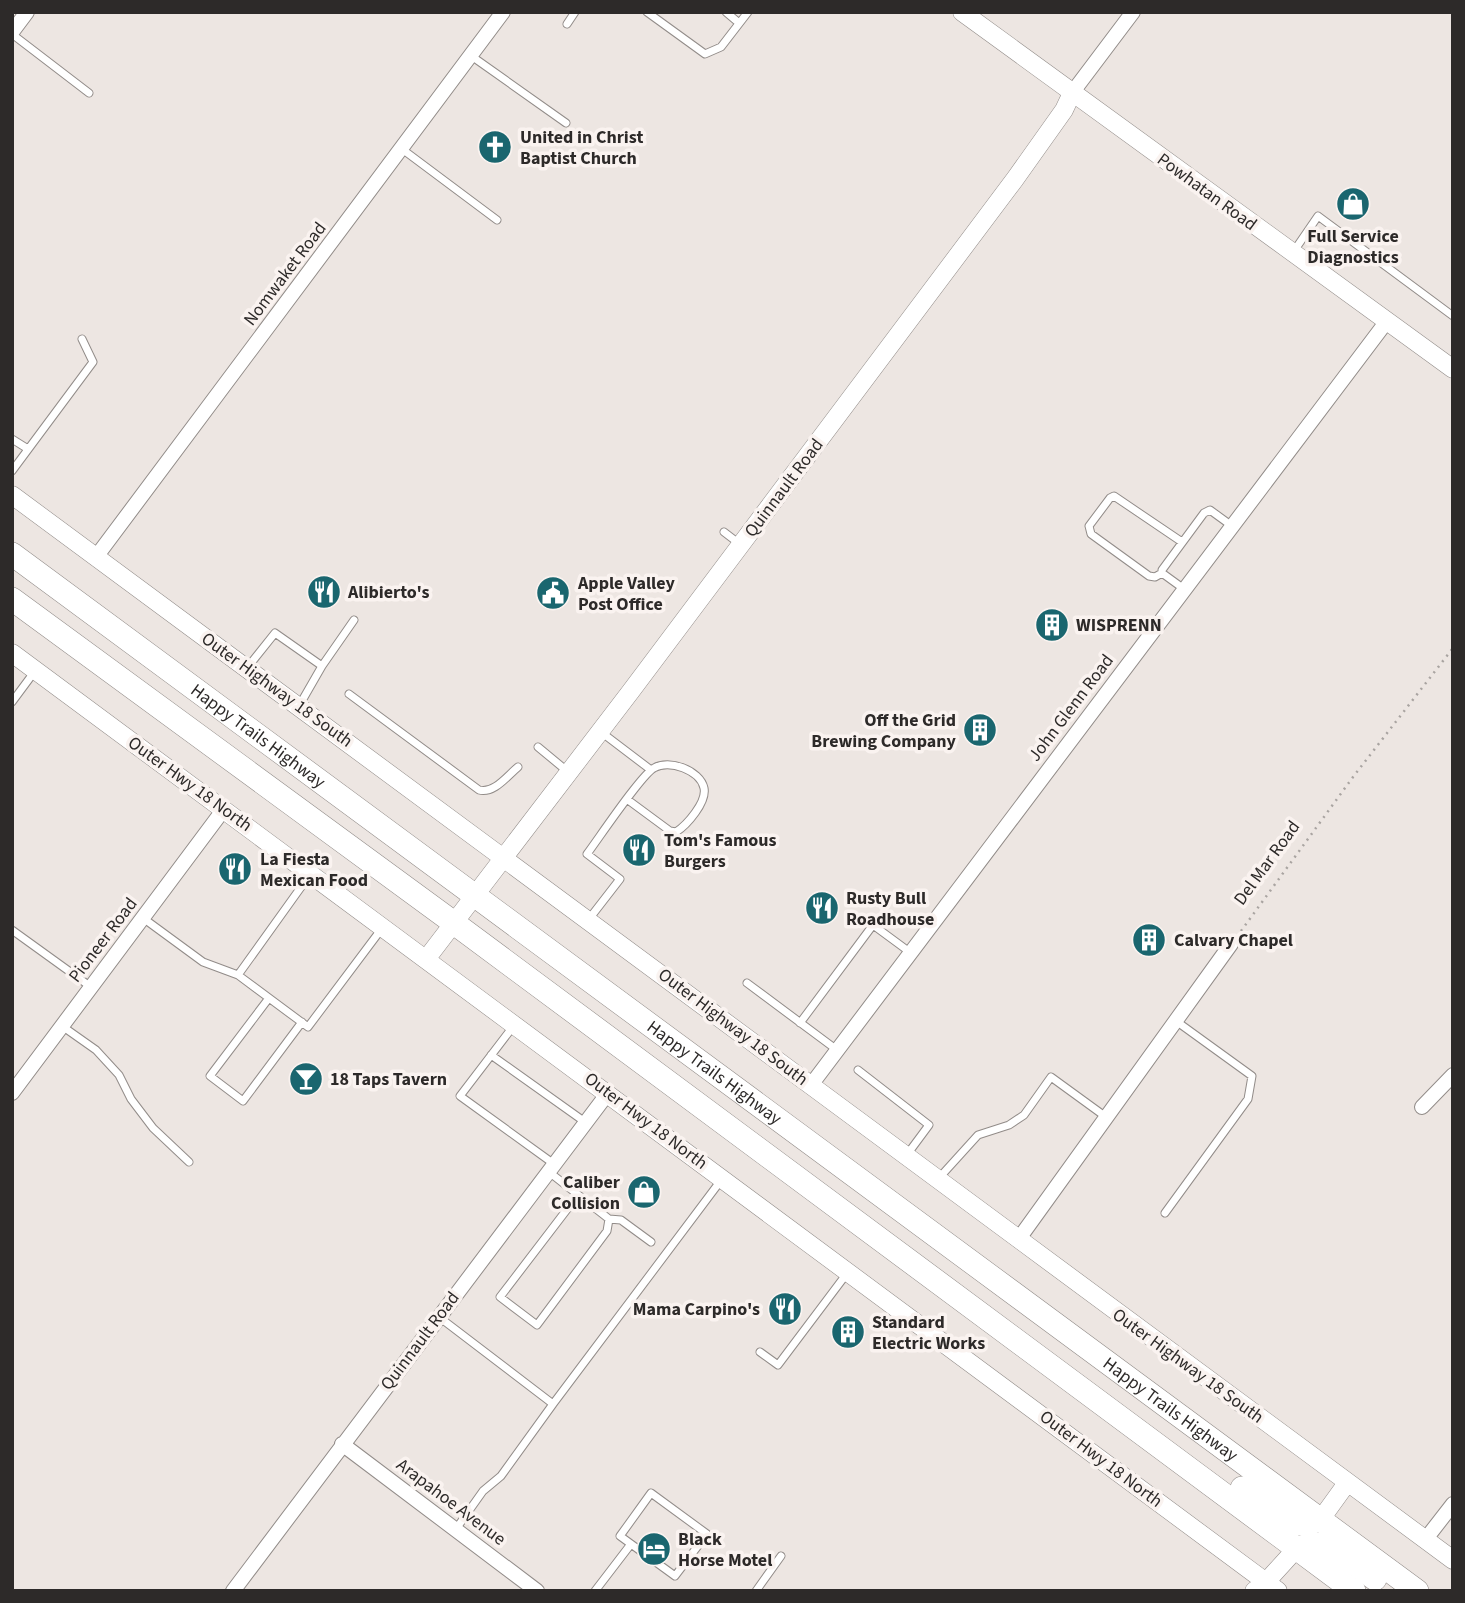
<svg xmlns="http://www.w3.org/2000/svg" width="1465" height="1603" viewBox="0 0 1465 1603" font-family="'Source Sans 3',sans-serif">
<style>
.lines{fill:none;stroke-linecap:round;stroke-linejoin:round}
.service-casing{stroke:#928c89;stroke-width:9}
.minor-casing{stroke:#928c89;stroke-width:16}
.tertiary-casing{stroke:#928c89;stroke-width:19}
.primary-casing{stroke:#928c89;stroke-width:24}
.path{stroke:#a9a4a1;stroke-width:2.5;stroke-dasharray:2 5;stroke-linecap:butt}
.service{stroke:#fff;stroke-width:7}
.minor{stroke:#fff;stroke-width:14}
.tertiary{stroke:#fff;stroke-width:18}
.primary{stroke:#fff;stroke-width:23}
.labels{text-anchor:middle;dominant-baseline:central;stroke-width:7;stroke-linejoin:round;paint-order:stroke}
.poi-label{font-size:18px;font-weight:bold;fill:#2d2a29;stroke:#faf3f0;text-anchor:start}
.street-label{font-size:18px;fill:#2d2a29;stroke:#faf3f0}
</style>
<rect width="100%" height="100%" fill="#ede6e2"/>
<g class="lines">
<g class="service-casing">
<path id="service" d="M647 12 705 54 721 47 748 12
M726 12 739 23
M567 24 575 12
M12 34 89 93
M470 55 566 123
M402 149 497 220
M1294 251 1318 216 1453 316
M12 439 28 449
M12 471 93 362 82 339
M724 532 741 545
M1162 573 1155 577 1149 576 1091 534 1089 526 1110 498 1114 496 1182 542
M1184 589 1162 573V570L1204 513 1210 510 1232 526
M247 668 275 633 322 666
M349 694 479 790C494 794 507 776 518 767
M12 702 35 671
M299 706 322 666 354 620
M601 732 651 770
M538 747 567 771
M309 876 238 975 308 1027 383 927
M143 918 203 962 238 975
M589 919 620 879 587 854C599 838 641 775 654 768 669 759 700 770 704 788 707 802 687 825 676 832L670 831 628 800
M12 930 91 987
M747 983 837 1050
M269 998 210 1076 243 1101 302 1022
M800 1023 873 925 911 953
M515 1024 460 1096 554 1164
M62 1026 96 1050 119 1075 131 1099 153 1128 189 1162
M491 1055 585 1122
M858 1070 929 1125 906 1156
M549 1172 609 1219 621 1220 651 1242
M939 1178 978 1135 1009 1125 1024 1115 1051 1077 1106 1117
M578 1195 500 1297 537 1325 607 1231 609 1219
M1165 1213 1248 1099 1252 1076 1176 1021
M439 1317 553 1404 722 1179
M760 1352 778 1365 848 1272
M651 1493 707 1534 675 1576 620 1536Z
M456 1529 483 1491 501 1476 553 1404
M595 1591 631 1544
M756 1591 781 1556"/>
</g>
<g class="minor-casing">
<path id="minor" d="M12 32 27 12
M1072 93 1133 12
M96 557 503 12
M811 1085 1387 321
M12 1093 224 809
M1422 1107 1453 1075
M1018 1240 1231 944
M342 1444 537 1591
M1425 1540 1453 1504
M233 1591 608 1093"/>
</g>
<g class="tertiary-casing">
<path id="tertiary" d="M962 12 1453 369
M12 495 1453 1560
M12 653 1278 1591
M427 958 631 691 1015 179 1064 110 1072 93
M1321 1519 1347 1483
M1254 1591 1266 1582 1296 1549"/>
</g>
<g class="primary-casing">
<g id="primary">
<path id="s1" d="M12 554 1417 1591"/>
<path d="M12 599 454 923 1354 1591"/>
<path d="M1242 1488 1292 1524H1308L1321 1519"/>
<path d="M1296 1549 1311 1544H1327L1375 1579"/>
</g>
</g>
<path class="path" d="M1241 931 1353 777 1453 648"/>
<use href="#service" class="service"/>
<use href="#minor" class="minor"/>
<use href="#tertiary" class="tertiary"/>
<use href="#primary" class="primary"/>
</g>
<defs>
<g id="church-disc" transform="scale(1.75)"><circle r="9.5" fill="#1a666f" stroke="#faf3f0"/><path d="M-1.2-6h2.4v3.5h3.3v2.4h-3.3V6h-2.4V-.1h-3.3v-2.4h3.3Z" fill="#fff"/></g>
<g id="shop-disc" transform="scale(1.75)"><circle r="9.5" fill="#1a666f" stroke="#faf3f0"/><path d="M-5-2.5h2.3a2.7 3.5 0 0 1 5.4 0H5L5.5 6h-11ZM-1.5-2.5h3a1.5 2.3 0 0 0-3 0Z" fill="#fff"/></g>
<g id="restaurant-disc" transform="scale(1.75)"><circle r="9.5" fill="#1a666f" stroke="#faf3f0"/><path d="M-5-6h1v4h1v-4h1v4h1v-4h1v5L-1.5 .5V6h-2V.5L-5-1ZM5-6V6H3V1.5H1.5Q1.5-4 5-6Z" fill="#fff"/></g>
<g id="civic-disc" transform="scale(1.75)"><circle r="9.5" fill="#1a666f" stroke="#faf3f0"/><path d="M-.6-6.5H3V-4.5H.6V-3L4-1V1h2V6H-6V1h2V-1L-.6-3ZM-1.2 2.5V6h2.4V2.5Z" fill="#fff"/></g>
<g id="building-disc" transform="scale(1.75)"><circle r="9.5" fill="#1a666f" stroke="#faf3f0"/><path d="M-4-6H4V6H1V3H-1V6H-4ZM-2.5-4.3h1.7v1.8h-1.7ZM.8-4.3h1.7v1.8H.8ZM-2.5-1h1.7V.8h-1.7ZM.8-1h1.7V.8H.8Z" fill="#fff"/></g>
<g id="bar-disc" transform="scale(1.75)"><circle r="9.5" fill="#1a666f" stroke="#faf3f0"/><path d="M-6-5H6L.8 .8V4.5H3.5V6h-7V4.5H-.8V.8Z" fill="#fff"/></g>
<g id="hotel-disc" transform="scale(1.75)"><circle r="9.5" fill="#1a666f" stroke="#faf3f0"/><path d="M-6-4.5h1.5V1H6V5H4.5V3h-9V5H-6ZM-4 0a1.8 1.8 0 1 1 3.6 0ZM.5 0V-2.5h3Q6-2.5 6 0Z" fill="#fff"/></g>
</defs>
<g fill-rule="evenodd">
<use href="#church-disc" x="495" y="147"/>
<use href="#shop-disc" x="1353" y="204"/>
<use href="#restaurant-disc" x="324" y="592"/>
<use href="#civic-disc" x="553" y="593"/>
<use href="#building-disc" x="1052" y="625"/>
<use href="#building-disc" x="980" y="730"/>
<use href="#restaurant-disc" x="639" y="850"/>
<use href="#restaurant-disc" x="235" y="869"/>
<use href="#restaurant-disc" x="822" y="908"/>
<use href="#building-disc" x="1149" y="940"/>
<use href="#bar-disc" x="306" y="1079"/>
<use href="#shop-disc" x="644" y="1192"/>
<use href="#restaurant-disc" x="785" y="1309"/>
<use href="#building-disc" x="848" y="1332"/>
<use href="#hotel-disc" x="654" y="1549"/>
</g>
<g class="labels">
<g class="poi-label">
<text x="520" y="137">United in Christ<tspan x="520" dy="21">Baptist Church</tspan></text>
<text x="1353" y="236" text-anchor="middle">Full Service<tspan x="1353" dy="21">Diagnostics</tspan></text>
<text x="578" y="583">Apple Valley<tspan x="578" dy="21">Post Office</tspan></text>
<text x="348" y="592">Alibierto's</text>
<text x="1076" y="625">WISPRENN</text>
<text x="956" y="720" text-anchor="end">Off the Grid<tspan x="956" dy="21">Brewing Company</tspan></text>
<text x="664" y="840">Tom's Famous<tspan x="664" dy="21">Burgers</tspan></text>
<text x="260" y="859">La Fiesta<tspan x="260" dy="21">Mexican Food</tspan></text>
<text x="846" y="898">Rusty Bull<tspan x="846" dy="21">Roadhouse</tspan></text>
<text x="1174" y="940">Calvary Chapel</text>
<text x="330" y="1079">18 Taps Tavern</text>
<text x="620" y="1182" text-anchor="end">Caliber<tspan x="620" dy="21">Collision</tspan></text>
<text x="760" y="1309" text-anchor="end">Mama Carpino's</text>
<text x="872" y="1322">Standard<tspan x="872" dy="21">Electric Works</tspan></text>
<text x="678" y="1539">Black<tspan x="678" dy="21">Horse Motel</tspan></text>
</g>
<g class="street-label">
<text transform="translate(1207 192) rotate(36)">Powhatan Road</text>
<text transform="translate(285 274) rotate(-53)">Nomwaket Road</text>
<text transform="translate(784 488) rotate(-53)">Quinnault Road</text>
<text transform="translate(277 690) rotate(36)">Outer Highway 18 South</text>
<text transform="translate(1071 708) rotate(-53)">John Glenn Road</text>
<text stroke="none"><textPath href="#s1" startOffset="306">Happy Trails Highway</textPath></text>
<text transform="translate(190 784) rotate(36)">Outer Hwy 18 North</text>
<text transform="translate(1267 863) rotate(-54)">Del Mar Road</text>
<text transform="translate(103 940) rotate(-53)">Pioneer Road</text>
<text transform="translate(733 1027) rotate(37)">Outer Highway 18 South</text>
<text stroke="none"><textPath href="#s1" startOffset="873">Happy Trails Highway</textPath></text>
<text transform="translate(646 1121) rotate(37)">Outer Hwy 18 North</text>
<text transform="translate(420 1341) rotate(-53)">Quinnault Road</text>
<text transform="translate(1188 1366) rotate(36)">Outer Highway 18 South</text>
<text stroke="none"><textPath href="#s1" startOffset="1440">Happy Trails Highway</textPath></text>
<text transform="translate(1101 1459) rotate(37)">Outer Hwy 18 North</text>
<text transform="translate(451 1502) rotate(37)">Arapahoe Avenue</text>
</g>
</g>
<rect width="1465" height="1603" fill="none" stroke="#2d2a29" stroke-width="28"/>
</svg>
